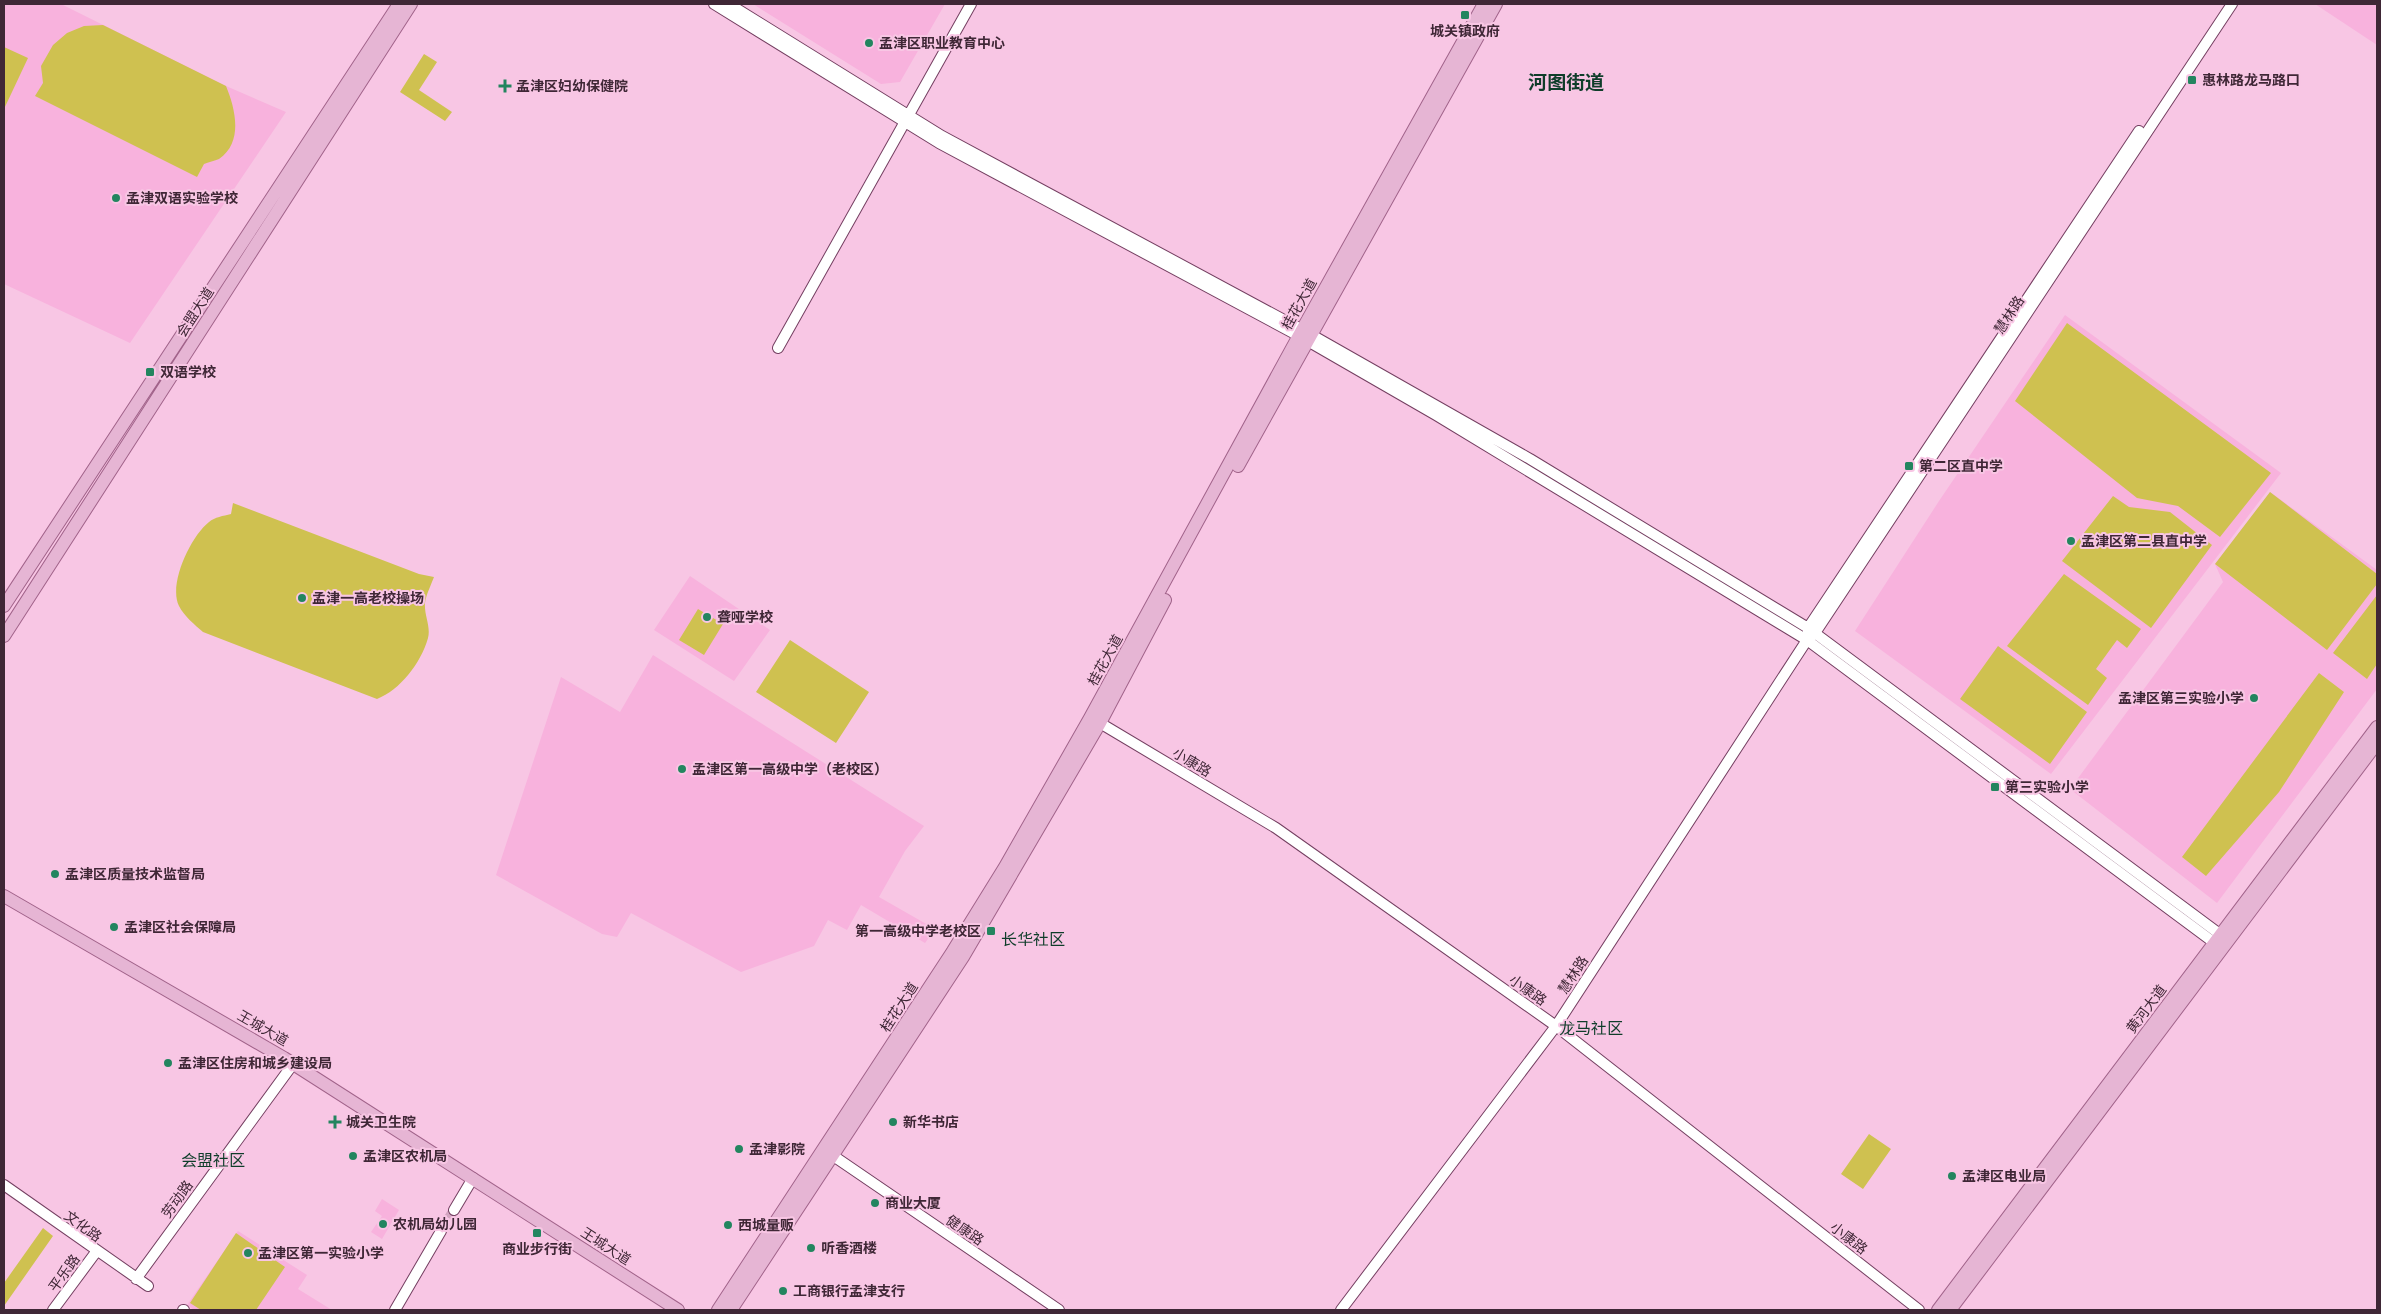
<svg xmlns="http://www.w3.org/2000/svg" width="2381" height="1314" viewBox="0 0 2381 1314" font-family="'Roboto Condensed','Noto Sans SC',sans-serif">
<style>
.built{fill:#f8b2dd}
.green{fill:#cfc150}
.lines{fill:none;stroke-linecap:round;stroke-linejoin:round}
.minor-tunnel{stroke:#d3a6c1;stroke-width:10;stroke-dasharray:10 5;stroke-linecap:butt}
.minor-casing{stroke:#743f61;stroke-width:12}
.major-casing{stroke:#a1638a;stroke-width:14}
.minor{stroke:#fff;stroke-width:10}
.major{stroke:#e6b5d4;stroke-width:12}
.poi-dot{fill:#23855f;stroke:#f8c6e4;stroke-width:2}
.labels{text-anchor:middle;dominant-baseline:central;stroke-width:4;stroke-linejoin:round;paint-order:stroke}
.poi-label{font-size:14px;font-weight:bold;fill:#3f2736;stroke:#f8c6e4;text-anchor:start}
.street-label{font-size:14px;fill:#3f2736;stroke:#f8c6e4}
.quarter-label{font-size:16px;fill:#0f3d2a;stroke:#f8c6e4}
.district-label{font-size:19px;font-weight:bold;fill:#0f3d2a;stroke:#f8c6e4}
</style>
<rect width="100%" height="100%" fill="#f8c6e4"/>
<path class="built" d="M4 4H61L226 86 286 112 130 343 4 284Z
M753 4H945L900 82 881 84Z
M2315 4H2377V45Z
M2065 315 2281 473 2051 774 1855 631 1939 501Z
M2270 492 2377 570V689L2217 903 2070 789 2223 582 2215 564Z
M690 576 770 630 734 681 654 630Z
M653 655 924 826 905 851 879 897 935 929 925 943 861 905 847 930 828 920 814 946 741 972 631 913 617 937 602 934 496 875 561 677 620 712Z
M382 1199 399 1210 382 1239 371 1232 382 1216 375 1211Z
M238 1231 307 1275 298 1289 332 1310H194L187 1305Z"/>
<path class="green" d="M103 25 226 86C235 108 244 142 219 159 215 161 208 162 204 164L197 177 35 96 43 83 41 66 53 45 67 33 84 26Z
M4 47 28 58 4 109Z
M424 54 437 62 419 90 452 112 445 121 400 92Z
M2067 323 2271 473 2220 537 2178 506 2137 498 2015 401Z
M2270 492 2377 574V584L2327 650 2215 564Z
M2113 496 2129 507 2170 512 2212 545 2151 628 2062 561Z
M233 503 419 574 434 577C431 585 426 595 425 603 424 615 431 626 428 638 421 663 400 690 377 699L203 632C195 625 184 616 179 606 168 584 191 536 209 522 215 517 223 516 231 514Z
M2064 574 2141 629 2127 648 2117 640 2096 669 2107 678 2088 705 2007 646Z
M2377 595V664L2367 679 2333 653Z
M698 609 723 624 704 655 679 640Z
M790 640 869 692 836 743 756 692Z
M1998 646 2087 712 2050 764 1960 699Z
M2319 673 2344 692 2279 792 2206 876 2182 857Z
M1869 1134 1891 1149 1863 1189 1841 1174Z
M43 1228 53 1236 4 1306V1283Z
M236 1233 285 1267 256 1310H201L190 1303Z"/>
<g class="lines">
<path class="minor-tunnel" d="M441 1231 454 1210"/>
<g class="minor-casing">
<path id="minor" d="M714 4 939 143 1299 336 1436 415 1807 640 2220 947
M729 4 942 136 1310 334 1530 459 1808 628 2225 938
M778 348 971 4
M1808 634V628L2139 131
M1100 723 1276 828 1556 1026 1919 1310
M832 1155 1059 1310
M4 1185 148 1286
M454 1210 473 1178
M136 1279 293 1064
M53 1310 96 1252
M183 1310H184
M395 1310 441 1231
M1341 1310 1556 1026 1807 640 1815 633 2232 4"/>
</g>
<g class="major-casing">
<path id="major" d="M1238 466 1496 4
M4 606 399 4
M4 636 411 4
M4 896 284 1058 678 1310
M718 1310 953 951 1005 867 1090 718 1302 330 1484 4
M731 1310 963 957 1100 723 1165 600
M1938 1310 2377 727
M1950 1310 2377 743"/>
</g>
<use href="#minor" class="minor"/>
<use href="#major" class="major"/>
</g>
<g class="poi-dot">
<rect x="1460" y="10" width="10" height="10" rx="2.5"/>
<circle cx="869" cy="43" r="5"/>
<rect x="2187" y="75" width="10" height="10" rx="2.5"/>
<path d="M502.5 78.5h5v5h5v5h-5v5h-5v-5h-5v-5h5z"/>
<circle cx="116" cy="198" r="5"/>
<rect x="145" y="367" width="10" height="10" rx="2.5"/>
<rect x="1904" y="461" width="10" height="10" rx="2.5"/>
<circle cx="2071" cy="541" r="5"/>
<circle cx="302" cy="598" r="5"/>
<circle cx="707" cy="617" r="5"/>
<circle cx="2254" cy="698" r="5"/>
<circle cx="682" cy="769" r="5"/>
<rect x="1990" y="782" width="10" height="10" rx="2.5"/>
<circle cx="55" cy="874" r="5"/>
<circle cx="114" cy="927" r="5"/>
<rect x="986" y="926" width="10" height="10" rx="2.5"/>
<circle cx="168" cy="1063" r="5"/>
<path d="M332.5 1114.5h5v5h5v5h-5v5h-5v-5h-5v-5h5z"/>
<circle cx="893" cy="1122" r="5"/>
<circle cx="739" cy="1149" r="5"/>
<circle cx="353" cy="1156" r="5"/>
<circle cx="1952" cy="1176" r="5"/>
<circle cx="875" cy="1203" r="5"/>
<circle cx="383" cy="1224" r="5"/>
<circle cx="728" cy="1225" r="5"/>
<rect x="532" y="1228" width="10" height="10" rx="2.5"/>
<circle cx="811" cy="1248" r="5"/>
<circle cx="248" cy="1253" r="5"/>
<circle cx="783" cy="1291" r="5"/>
</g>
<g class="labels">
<g class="poi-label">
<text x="1465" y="31" text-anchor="middle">城关镇政府</text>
<text x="879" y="43">孟津区职业教育中心</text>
<text x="2202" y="80">惠林路龙马路口</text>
<text x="516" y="86">孟津区妇幼保健院</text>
<text x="126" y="198">孟津双语实验学校</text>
<text x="160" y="372">双语学校</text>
<text x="1919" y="466">第二区直中学</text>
<text x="2081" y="541">孟津区第二县直中学</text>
<text x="312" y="598">孟津一高老校操场</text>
<text x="717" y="617">聋哑学校</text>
<text x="2244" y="698" text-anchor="end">孟津区第三实验小学</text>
<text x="692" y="769">孟津区第一高级中学（老校区）</text>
<text x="2005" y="787">第三实验小学</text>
<text x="65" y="874">孟津区质量技术监督局</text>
<text x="124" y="927">孟津区社会保障局</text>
<text x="981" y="931" text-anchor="end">第一高级中学老校区</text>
<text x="178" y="1063">孟津区住房和城乡建设局</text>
<text x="346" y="1122">城关卫生院</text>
<text x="903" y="1122">新华书店</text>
<text x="749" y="1149">孟津影院</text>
<text x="363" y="1156">孟津区农机局</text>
<text x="1962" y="1176">孟津区电业局</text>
<text x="885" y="1203">商业大厦</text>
<text x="393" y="1224">农机局幼儿园</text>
<text x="738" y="1225">西城量贩</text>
<text x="821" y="1248">听香酒楼</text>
<text x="537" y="1249" text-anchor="middle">商业步行街</text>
<text x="258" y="1253">孟津区第一实验小学</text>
<text x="793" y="1291">工商银行孟津支行</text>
</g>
<g class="street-label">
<text transform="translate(1299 304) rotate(-61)">桂花大道</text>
<text transform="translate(195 312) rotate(-57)">会盟大道</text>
<text transform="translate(2009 315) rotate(-57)">慧林路</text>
<text transform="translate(1105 660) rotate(-61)">桂花大道</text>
<text transform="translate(1192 762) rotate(31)">小康路</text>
<text transform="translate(1573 975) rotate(-57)">慧林路</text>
<text transform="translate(1528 990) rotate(35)">小康路</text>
<text transform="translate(899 1007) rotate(-57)">桂花大道</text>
<text transform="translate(2146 1009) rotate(-53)">黄河大道</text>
<text transform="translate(263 1028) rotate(30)">王城大道</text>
<text transform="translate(177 1199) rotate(-54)">劳动路</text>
<text transform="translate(83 1226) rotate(36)">文化路</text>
<text transform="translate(965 1230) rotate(34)">健康路</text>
<text transform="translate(1849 1238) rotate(38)">小康路</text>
<text transform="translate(606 1246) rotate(33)">王城大道</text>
<text transform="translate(64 1273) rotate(-54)">平乐路</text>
</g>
<g class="quarter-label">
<text x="1033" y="939">长华社区</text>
<text x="1591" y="1028">龙马社区</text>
<text x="213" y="1160">会盟社区</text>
</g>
<g class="district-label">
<text x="1566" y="82">河图街道</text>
</g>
</g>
<rect width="2381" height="1314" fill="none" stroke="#3f2736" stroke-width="10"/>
</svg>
